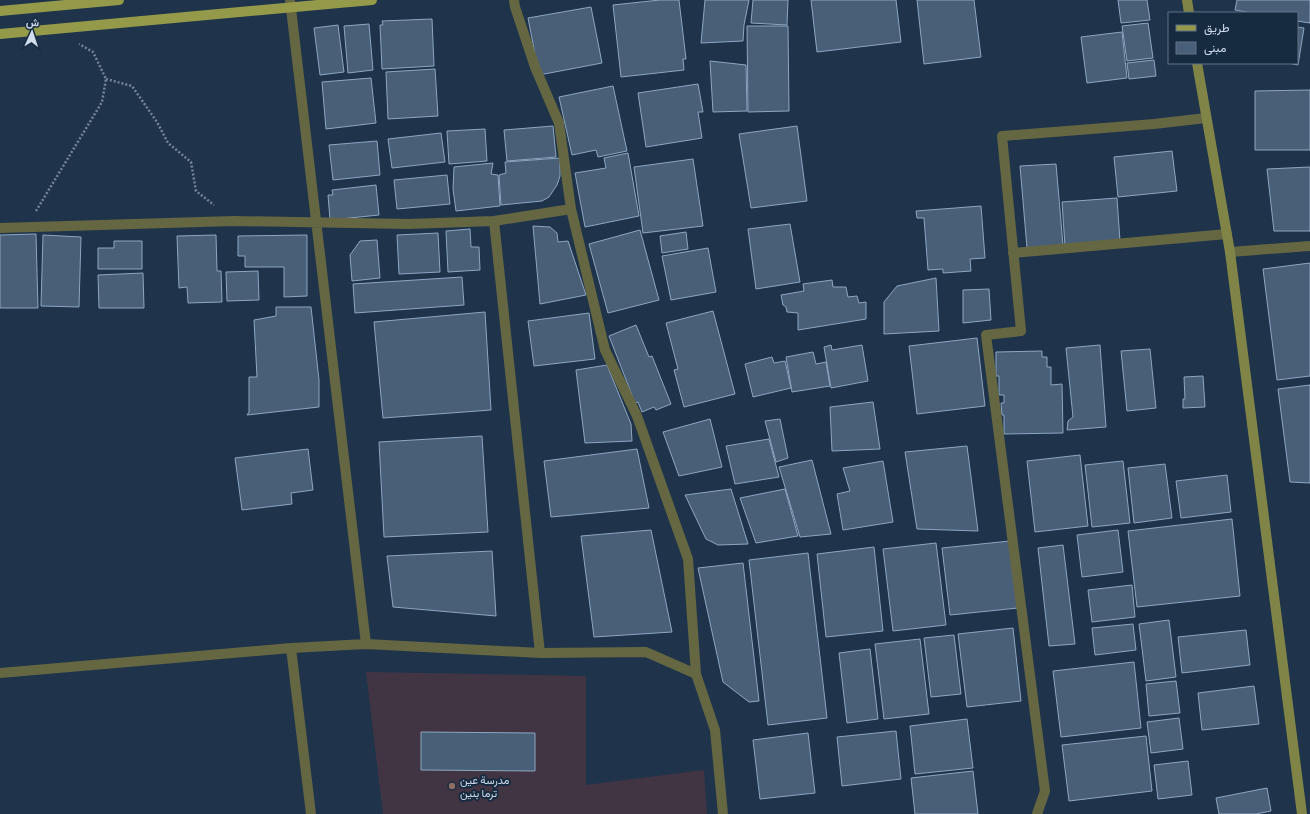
<svg xmlns="http://www.w3.org/2000/svg" width="1310" height="814" viewBox="0 0 1310 814" font-family="'PT Sans Narrow',Vazirmatn,sans-serif">
<style>
.education{fill:#423543}
.building{fill:#495f78;stroke:#8ea6c1}
.lines{fill:none;stroke-linecap:round;stroke-linejoin:round}
.path{stroke:#758598;stroke-width:2.5;stroke-dasharray:2 2;stroke-linecap:butt}
.street{stroke:#646742;stroke-width:10}
.secondary{stroke:#808447;stroke-width:10}
.primary{stroke:#959a4a;stroke-width:10}
.education-dot{fill:#8d6e63;stroke:#162a40;stroke-width:1.5}
.labels{text-anchor:middle;dominant-baseline:central;stroke-width:4;stroke-linejoin:round;paint-order:stroke}
.poi-label{font-size:11px;fill:#d1ddec;stroke:#162a40;text-anchor:start}
</style>
<rect width="100%" height="100%" fill="#1f344a"/>
<path class="education" d="M366 672 586 676V785L704 770 707 814H383Z"/>
<path class="building" d="M660 0H679L686 59H683L684 70 621 77 613 5Z
M705 0H749L744 25 743 41 701 43Z
M753 0H788L787 25 751 23Z
M811 0H896L901 42 817 52Z
M917 0H974L981 57 924 64Z
M1118 0H1147L1150 20 1121 23Z
M1237 0H1310V23L1297 21V13H1252L1235 10Z
M591 7 602 63 539 75 528 18Z
M432 19 434 66 382 69 380 25H383L382 21Z
M1148 23 1153 58 1127 61 1122 26Z
M369 24 373 70 348 73 344 26Z
M338 25 344 72 320 75 314 28Z
M747 26H788L789 111 748 112Z
M1297 27 1304 28 1298 65 1288 63H1297Z
M1122 32 1127 78 1087 83 1081 37Z
M1154 60 1156 76 1129 79 1127 63Z
M710 61 746 65 747 111 713 112Z
M435 69 438 116 388 119 386 72Z
M371 78 376 123 326 129 322 82Z
M698 84 703 112H698L702 138 646 147 638 93Z
M613 86 627 151 598 157 596 150 572 155 559 97Z
M1310 90V150H1255V91Z
M553 126 556 157 507 161 504 130Z
M797 126 807 201 751 208 739 134Z
M485 129 487 161 449 164 447 131Z
M441 133 445 162 392 168 388 139Z
M377 141 380 175 333 180 329 145Z
M1172 151 1177 191 1118 197 1114 157Z
M628 153 639 216 585 227 575 173 606 168 604 158Z
M560 158V176L557 185 549 197 542 201 501 205 499 175 506 173 505 162Z
M693 159 703 226 643 233 634 167Z
M493 163 491 174 498 175 500 206 456 211 453 189 454 167Z
M1056 164 1063 245 1027 248 1020 166Z
M1310 167V231H1274L1267 169Z
M447 175 450 204 397 209 394 180Z
M376 185 379 215 330 220 328 195H333L332 190Z
M1117 198 1120 241 1065 246 1062 202Z
M981 206 985 258 970 259 971 271 943 273V269L928 270 924 218H917L916 211Z
M790 224 800 282 756 289 748 229Z
M533 226 550 227 557 233 558 242 568 241 586 295 540 304Z
M470 229 471 247H479L480 270 448 272 446 231Z
M640 230 659 300 608 313 589 244Z
M686 232 688 249 662 253 660 236Z
M438 233 440 272 399 274 397 235Z
M36 234 38 308H0V235Z
M43 235 81 237 79 307 41 306Z
M216 235 217 271H221L222 302 188 303 187 287 179 288 177 236Z
M307 235V296L284 297V267H245V256H238V236Z
M377 240 380 278 352 281 350 255 360 241Z
M114 241H142V269H98V248H114Z
M708 248 716 292 671 300 662 256Z
M1310 263V376L1277 380 1263 269Z
M258 271 259 300 227 301 226 272Z
M143 273 144 308H99L98 275Z
M462 277 464 305 355 313 353 284Z
M936 278 939 331 884 334V302L897 286Z
M832 280 833 287H846L848 297 857 296 859 303 866 302V319L798 330V313L787 312 786 307 783 305 781 295 804 291 803 284Z
M989 289 991 320 963 323V290Z
M276 307H311L319 380V407L247 415 249 412V377H257L254 320 276 316Z
M713 311 735 394 684 407 674 370 678 369 666 323Z
M485 312 491 410 383 418 374 322Z
M589 313 595 359 534 366 528 321Z
M636 325 649 357 652 356 671 404 656 410 654 407 642 412 638 402 635 403 609 336Z
M977 338 985 406 917 414 909 346Z
M831 345 832 350 862 345 868 381 831 388 824 347Z
M1100 345 1106 427 1067 430 1068 421 1073 417 1066 348Z
M1150 349 1156 408 1127 411 1121 351Z
M1042 351V357H1047V367H1051V385L1062 384 1063 433 1004 434V415H1002L1001 403H1004V395H999V376H996V352Z
M813 352 816 364 826 362 830 386 792 392 786 357Z
M772 357 774 363 785 361 791 388 753 397 745 364Z
M607 365 631 424 632 441 585 443 576 370Z
M1203 376 1205 407 1183 408V399H1185L1184 377Z
M1310 385V483L1290 482 1278 389Z
M873 402 880 449 832 451 830 407Z
M710 419 722 467 679 476 663 432Z
M780 419 788 458 776 462 765 421Z
M482 436 488 532 384 537 379 442Z
M769 439 779 477 735 484 726 446Z
M967 446 978 531 917 529 905 452Z
M308 449 313 490 291 493 292 504 242 510 235 458Z
M637 449 649 508 551 517 544 461Z
M1080 455 1088 526 1035 532 1027 461Z
M812 460 831 534 800 537 779 467Z
M883 461 893 522 843 530 837 494 850 491 843 468Z
M1123 461 1130 523 1092 527 1085 465Z
M1165 464 1172 518 1134 523 1128 468Z
M1227 475 1231 512 1181 518 1176 481Z
M731 489 748 544 718 545 706 539 685 495Z
M785 489 798 536 756 543 740 498Z
M1232 519 1240 596 1137 607 1128 531Z
M651 530 672 632 594 637 581 536Z
M1118 530 1123 572 1082 577 1077 535Z
M1010 541 1018 608 950 615 942 548Z
M936 543 946 625 893 631 883 549Z
M1063 545 1075 644 1049 646 1038 548Z
M874 547 883 631 826 637 817 554Z
M492 551 496 616 393 607 387 556Z
M808 553 827 718 768 725 749 560Z
M743 563 759 701 749 702 723 682 698 568Z
M1132 585 1135 617 1092 622 1088 590Z
M1169 620 1176 677 1146 681 1139 624Z
M1133 624 1136 650 1095 655 1092 628Z
M1013 628 1021 701 967 707 958 634Z
M1246 630 1250 665 1182 673 1178 637Z
M954 635 961 694 931 697 924 638Z
M920 639 929 714 884 719 875 644Z
M870 649 878 719 847 723 839 653Z
M1134 662 1141 728 1061 737 1053 671Z
M1176 681 1180 713 1149 716 1146 684Z
M1254 686 1259 724 1202 730 1198 693Z
M1179 718 1183 749 1151 753 1147 722Z
M967 719 973 768 915 774 910 726Z
M896 731 901 779 842 786 837 737Z
M421 732 535 733V771L421 770Z
M808 733 815 793 760 799 753 740Z
M1146 736 1152 791 1069 801 1062 745Z
M1188 761 1192 795 1158 799 1154 765Z
M973 771 978 814H915L911 778Z
M1267 788 1271 811 1256 814H1219L1216 798Z"/>
<g class="lines">
<path class="path" d="M106 79 132 86 157 122 168 143 191 162 196 191 214 205
M36 211 102 102 106 79 93 52 79 44"/>
<path class="street" d="M290 0 366 644
M514 0 515 7 535 67 559 123 571 209 605 350 637 416 688 559 696 674
M494 221 540 653
M0 228 234 221 409 224 494 221 571 209
M1230 252 1310 246
M1013 253 1227 234
M291 648 311 814
M0 673 291 648 366 644 540 653 646 652 696 674 715 730 723 814
M1037 814 1045 791 986 335 1021 331 1002 136 1154 124 1206 118"/>
<path class="secondary" d="M1187 0 1189 13
M1197 63 1230 252 1302 814"/>
<path class="primary" d="M0 11 119 0
M0 34 372 0"/>
</g>
<circle class="education-dot" cx="452" cy="786" r="4"/>
<g class="labels">
<g class="poi-label">
<text x="460" y="780">مدرسة عين<tspan x="460" dy="13">ترما بنين</tspan></text>
</g>
</g>
<rect x="1168" y="12" width="130" height="52" fill="#162a40" stroke="#617285"/>
<rect x="1176" y="25" width="20" height="6" fill="#959a4a" stroke="#617285"/>
<text x="1204" y="32" font-size="12" fill="#d1ddec">طريق</text>
<rect x="1176" y="42" width="20" height="12" fill="#495f78" stroke="#617285"/>
<text x="1204" y="52" font-size="12" fill="#d1ddec">مبنى</text>
<g transform="translate(32 32) rotate(3)" stroke="#162a40" stroke-width="3" paint-order="stroke">
<path d="M0-3L7 15L0 10L-7 15Z" fill="#d1ddec"/>
<text y="-6" font-size="11" font-weight="bold" text-anchor="middle" fill="#d1ddec">ش</text>
</g>
</svg>
